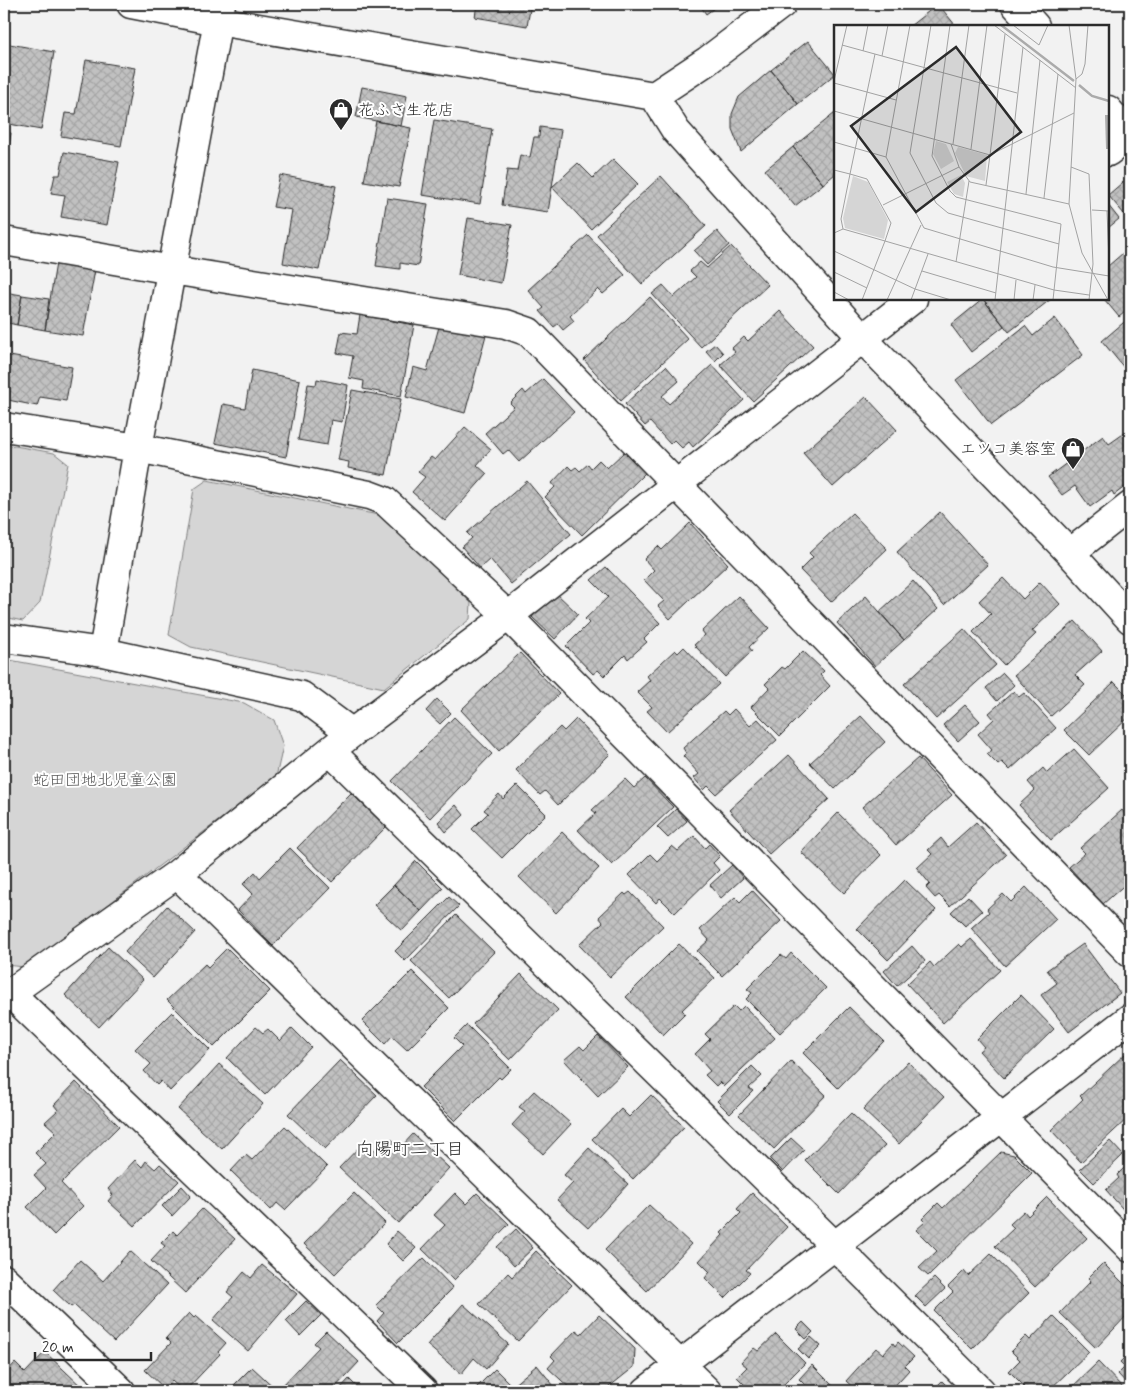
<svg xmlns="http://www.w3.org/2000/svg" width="1134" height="1395" viewBox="0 0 1134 1395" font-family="Mynerve,'Klee One',sans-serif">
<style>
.green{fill:#d5d5d5;stroke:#808080}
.building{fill:url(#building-cross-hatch);stroke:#2b2b2b}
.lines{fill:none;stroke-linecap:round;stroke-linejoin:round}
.street-casing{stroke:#2b2b2b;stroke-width:31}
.secondary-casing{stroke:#2b2b2b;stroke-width:31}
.street{stroke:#fff;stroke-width:28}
.secondary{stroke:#fff;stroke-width:28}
.labels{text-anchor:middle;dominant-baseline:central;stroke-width:4;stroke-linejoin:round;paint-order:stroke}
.poi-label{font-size:16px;fill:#2b2b2b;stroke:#fff;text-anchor:start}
.park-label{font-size:16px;fill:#565656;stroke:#fff}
.neighbourhood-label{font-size:18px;fill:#2b2b2b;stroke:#fff}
.inset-river{fill:none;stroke:#ababab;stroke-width:2.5}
.inset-road{fill:none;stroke:#a2a2a2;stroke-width:1}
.view{fill:#2b2b2b;fill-opacity:0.15;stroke:#2b2b2b;stroke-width:2.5}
.inset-edge{fill:none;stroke:#2b2b2b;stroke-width:2.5}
</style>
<defs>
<pattern id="building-cross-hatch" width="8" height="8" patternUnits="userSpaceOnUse" patternTransform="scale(1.25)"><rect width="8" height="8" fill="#c1c1c1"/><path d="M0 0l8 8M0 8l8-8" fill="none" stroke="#a6a6a6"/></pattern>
</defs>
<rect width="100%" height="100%" fill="#f2f2f2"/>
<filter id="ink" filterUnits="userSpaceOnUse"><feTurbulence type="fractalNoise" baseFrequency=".02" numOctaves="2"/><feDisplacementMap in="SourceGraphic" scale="10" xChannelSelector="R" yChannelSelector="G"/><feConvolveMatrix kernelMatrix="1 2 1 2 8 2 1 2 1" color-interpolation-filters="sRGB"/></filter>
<g filter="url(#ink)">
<path class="green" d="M4 444 54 453 68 464 40 603 23 621 4 617Z
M207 480 383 516 471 603 470 619 384 688 191 647 169 635 194 489Z
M4 659 244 703 274 720 283 746 276 777 26 967 4 965Z"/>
<path class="building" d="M415 4H451L450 10Z
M477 4H531L527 26 475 17Z
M699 4H720L706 14Z
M938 4 956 26H910Z
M808 41 835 74 798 104 771 70Z
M4 43 54 52 41 130 4 123Z
M86 60 135 68 121 146 61 136 65 113 76 114Z
M771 70 798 104 741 152 732 129V114L739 97Z
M362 87 407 96 401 126 356 117Z
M835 113V174L823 184 793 147Z
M434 120 492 129 480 204 422 195Z
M376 121 411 128 399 187 364 181Z
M540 127 561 130 548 212 502 205 507 170 517 171 520 155 530 157 534 137H539Z
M4 132 11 133 4 179Z
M793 147 823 184 795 206 765 170Z
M64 152 119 162 107 225 61 217 65 195 51 193 55 175H60Z
M613 159 638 184 591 229 552 187 578 163 593 178Z
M280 175 336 186 319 270 283 263 292 210 273 207Z
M661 176 706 226 642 284 597 235Z
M1130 176V221L1108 195Z
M387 198 428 204 418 266 400 263V269L376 266Z
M1108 205 1119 219 1108 228Z
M468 218 512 225 501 283 458 275Z
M717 231 729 245 707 265 694 251Z
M588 235 625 275 603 294 598 289 570 316 574 321 563 330 558 324 554 327 540 311 544 308 528 290Z
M731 246 768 285 701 347 652 294 663 285 674 297 696 277 690 271 700 262 707 268Z
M1130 247V308L1119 317 1104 299H1108V266Z
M56 263 95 270 83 336 45 330Z
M4 292 22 295 17 325 4 322Z
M22 295 49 299 45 330 17 325Z
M650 297 688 339 621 401 584 360Z
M983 299 1004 326 971 352 951 325Z
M983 299H1051L1009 332Z
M780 311 813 346 753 401 720 365 735 352 732 348 744 337 748 341Z
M360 315 414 325 401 396 363 389 364 381 349 378 353 356 337 353 341 332 357 334Z
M1130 317V375L1102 341Z
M1055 318 1083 355 991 425 956 380 1025 326 1033 336Z
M440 323 486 335 465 413 406 397 413 367 427 371Z
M715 344 723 353 715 361 706 351Z
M4 355 72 367 66 401 40 397 37 406 8 400 10 391 4 390Z
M712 365 744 400 693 447 689 442 682 448 674 440 670 444 650 422 645 426 625 404 666 366 679 381 662 396 669 404Z
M252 370 300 380 286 457 215 443 223 404 245 408Z
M317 379 348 385 342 422 331 420 327 445 298 440 308 384 316 385Z
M543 379 574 412 519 462 508 450 503 454 485 433 514 407 510 403 523 390 526 394Z
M352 390 401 399 386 475 348 468 349 462 338 460Z
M866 397 897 430 833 487 803 453Z
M465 427 491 449 477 465 487 474 445 521 412 492 425 477 418 472 431 457 435 460Z
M1129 430 1130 432V483L1114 495 1112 491 1090 507 1075 486 1062 495 1048 477 1103 436 1109 444Z
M624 452 645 473 582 535 545 497 555 487 552 483 568 466 572 470 576 467 580 471 588 464 591 468 599 460 607 468Z
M527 481 571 534 511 584 490 559 480 568 462 547 472 538 467 533Z
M940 512 988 565 944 605 897 552Z
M852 513 887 549 831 602 800 570 813 557 809 553Z
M690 523 728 564 670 619 658 606 664 601 644 580 654 570 644 559 658 546 662 550Z
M606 567 660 623 644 639 647 642 628 659 625 655 604 676 598 670 593 674 566 646 589 623 585 619 608 597 591 580Z
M1003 578 1023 599 1040 582 1060 604 1032 631 1036 634 1004 665 973 632 991 614 979 601Z
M913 581 938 609 904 640 879 612Z
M555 592 578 614 555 639 532 617Z
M739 596 769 628 749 647 752 651 725 677 694 645 705 635 702 631Z
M866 596 904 640 875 666 837 623Z
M1075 621 1102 651 1075 675 1085 685 1051 716 1014 675Z
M964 629 996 665 936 719 904 684Z
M684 647 719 684 667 732 647 711 652 707 637 692 650 680 647 676 675 650 678 653Z
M803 651 824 671 820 675 830 686 780 736 751 707 769 688 765 684 782 667 785 669Z
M520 653 559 694 499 751 461 710Z
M1003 673 1014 685 997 701 986 688Z
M1114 682 1130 698V716L1089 755 1064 730Z
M1014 691 1019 697 1024 693 1056 728 1010 770 1002 762 998 765 987 754 992 750 978 734 994 719 989 713Z
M437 699 451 713 440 724 426 711Z
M965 705 980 721 958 741 943 725Z
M734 709 750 726 758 719 777 740 716 794 708 786 704 790 694 778 699 774 683 756 686 753 683 748 724 711 728 715Z
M861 716 885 742 835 789 810 763Z
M454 717 492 754 430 818 392 781Z
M576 719 610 754 558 805 545 791 540 795 516 770 560 727 564 731Z
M1074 749 1109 788 1051 840 1019 805 1035 790 1028 782 1043 768 1047 773Z
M789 755 829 799 769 854 729 810Z
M918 758 952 795 896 845 862 807Z
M645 778 673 807 612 865 578 830 596 813 592 810 625 779 634 788Z
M517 785 546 814 502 858 472 829 488 813 484 810 499 794 503 799Z
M351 793 386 827 332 882 297 848Z
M456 805 464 815 446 832 438 822Z
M676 809 687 821 668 838 657 827Z
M1122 810 1130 819V880L1103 904 1069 867 1085 853 1080 848Z
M838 813 881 855 844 893 801 852Z
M976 822 1006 855 950 906 939 895 935 898 926 888 930 884 917 868 932 854 928 850 941 838 948 847Z
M562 832 599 868 556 913 519 877Z
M694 836 705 848 709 844 720 856 713 863 719 870 675 913 660 898 656 903 629 875 650 854 657 861 672 846 678 851Z
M290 848 330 888 273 946 238 910 253 894 243 884 255 872 260 878Z
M416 861 443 888 421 911 394 885Z
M732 865 743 878 721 898 710 885Z
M905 880 936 910 888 960 857 929Z
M394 885 421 911 402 931 374 905Z
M1026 887 1056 919 1005 966 971 928 989 912 987 909 1003 894 1011 902Z
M752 890 781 921 722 976 697 951 709 940 700 930 735 897 740 902Z
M630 892 663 926 610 977 579 945 603 922 599 917 624 893 626 895Z
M968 896 982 911 965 926 951 912Z
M449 897 459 906 405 961 395 951Z
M167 906 195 932 153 978 125 952Z
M456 915 494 952 449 998 411 961Z
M971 939 1000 970 943 1023 907 984 930 962 934 967 959 944 962 947Z
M679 944 715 978 682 1010 685 1013 663 1035 626 997Z
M1083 944 1120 993 1069 1032 1041 995 1057 983 1047 970Z
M912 946 925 961 897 986 884 971Z
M108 947 143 980 99 1027 65 995Z
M227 948 270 991 214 1047 167 1000 205 964 208 967Z
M791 953 826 988 780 1033 746 999 752 993 747 989 781 955 786 959Z
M412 971 449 1008 407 1050 392 1036 385 1044 362 1021Z
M521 974 558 1010 510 1060 473 1024Z
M1021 995 1054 1029 1004 1078 979 1051 984 1047 977 1039Z
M734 1006 739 1011 744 1006 775 1038 724 1086 720 1082 716 1086 705 1075 710 1071 695 1054 710 1039 705 1034Z
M849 1007 884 1041 838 1088 803 1053Z
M172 1012 210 1050 170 1091 161 1081 157 1085 144 1071 151 1064 135 1049Z
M467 1025 511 1069 501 1079 499 1077 455 1121 421 1087 462 1046 454 1038Z
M256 1027 263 1033 268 1029 280 1041 292 1028 311 1047 265 1095 227 1058Z
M598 1036 628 1067 598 1096 564 1060 580 1046 584 1050Z
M1126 1053 1130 1058V1116L1081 1162 1051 1130 1083 1099 1080 1096Z
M340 1060 377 1095 325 1149 288 1114Z
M791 1061 826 1095 774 1149 739 1115Z
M908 1062 944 1097 899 1144 863 1110Z
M219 1064 263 1104 222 1149 178 1109Z
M752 1066 762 1076 749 1088 753 1091 730 1114 717 1101Z
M76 1082 119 1126 61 1183 83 1206 54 1235 27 1207 46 1188 34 1175 46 1164 35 1153 56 1132 45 1122 58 1110 54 1105Z
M534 1091 571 1124 543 1154 512 1125 525 1111 519 1107Z
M651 1095 684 1127 633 1179 592 1139 621 1109 629 1117Z
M851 1113 885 1146 839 1194 805 1160Z
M285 1126 327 1167 285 1210 277 1203 271 1210 231 1171 246 1155 252 1160Z
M413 1134 449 1168 398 1223 339 1168 365 1141 378 1153 391 1139 401 1147Z
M791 1138 804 1150 783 1172 770 1159Z
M1110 1141 1123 1155 1094 1183 1080 1169Z
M589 1148 628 1184 588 1228 557 1200 573 1183 564 1175Z
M1001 1152 1014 1155 1032 1173 928 1276 919 1268 937 1251 916 1230 925 1222 922 1219 938 1203 943 1208Z
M135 1160 142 1167 146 1161 155 1169 160 1164 179 1181 135 1226 108 1201 113 1195 108 1189Z
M1130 1162V1217L1106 1190 1119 1178 1117 1175Z
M182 1186 191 1196 172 1216 162 1206Z
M354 1193 385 1223 335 1274 304 1244Z
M455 1193 466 1204 477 1193 509 1224 454 1280 422 1249 445 1225 434 1215Z
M752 1193 787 1227 746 1270 750 1273 725 1298 705 1278 710 1272 699 1261 723 1235 721 1233 741 1213 737 1209Z
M1047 1197 1087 1238 1035 1287 995 1246 1014 1228 1010 1224 1024 1211 1028 1216Z
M649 1205 691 1244 647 1291 605 1250Z
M202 1209 235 1239 185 1293 151 1261 165 1246 161 1243 173 1231 177 1235Z
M516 1229 533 1248 514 1266 497 1247Z
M397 1231 416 1248 403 1261 386 1244Z
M130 1251 167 1285 114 1342 74 1305 71 1307 53 1290 80 1260 103 1281Z
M536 1251 572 1285 518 1341 479 1304 508 1273 512 1277Z
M991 1254 1029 1293 972 1349 934 1311 953 1292 948 1287 964 1271 968 1276Z
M424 1258 453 1288 398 1343 377 1321 384 1313 376 1305Z
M1103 1263 1130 1290V1312L1096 1348 1060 1313 1091 1281 1088 1278Z
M262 1265 297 1294 248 1351 213 1320 233 1297 227 1292 244 1272 251 1278Z
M934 1278 945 1289 926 1307 915 1296Z
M306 1301 321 1315 300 1336 286 1321Z
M463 1304 508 1344 486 1369 474 1358 461 1374 427 1345Z
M189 1313 194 1318 196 1316 226 1343 218 1352 220 1354 185 1391H183L172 1381 165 1389 145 1370 171 1343 166 1338Z
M599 1315 635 1349 634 1367 604 1391H573L548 1368 555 1360 551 1356 576 1330 581 1334Z
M1053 1316 1089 1352 1048 1391H1019L1024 1386 1009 1371 1020 1360 1011 1351 1026 1336 1030 1340Z
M803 1322 813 1332 806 1339 796 1329Z
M326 1331 359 1362 332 1391H285L281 1387 319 1347 314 1343Z
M776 1334 805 1363 777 1391H751L737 1377 747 1367 741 1362 754 1348 758 1351Z
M811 1337 821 1346 808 1359 798 1349Z
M898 1342 914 1357 905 1366 909 1370 890 1391H857L846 1381 876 1348 883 1354 893 1343 895 1346Z
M45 1352 85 1390 84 1391H4V1375L15 1363 25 1373Z
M1130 1352V1387L1118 1374 1125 1367 1120 1362Z
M1098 1362 1126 1391H1068Z
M537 1365 558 1391H473L495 1369 512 1386Z
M812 1365 836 1389 833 1391H801L806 1386 799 1379Z
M252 1367 278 1391H228Z
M349 1379 361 1391H338Z
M942 1381 952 1391H932Z"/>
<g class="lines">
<g class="street-casing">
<path id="street" d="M1015 4 1035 26
M654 96 676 131 862 338 1070 553 1130 619
M1108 110 1130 136
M1108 152 1130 135
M4 241 172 270 506 324 529 332 1130 953
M4 427 138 448 369 495 385 501 508 616 1130 1248
M1070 553 1130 506
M4 638 103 652 302 696 352 733 508 616 913 299
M103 652 138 448 221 4
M352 733 177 874 10 993 423 1391
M330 751 835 1246 981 1391
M177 874 707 1391
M4 1279 121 1391
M646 1391 1130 1018"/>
</g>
<g class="secondary-casing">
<path id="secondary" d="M131 4 218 21 654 96 707 61 782 4"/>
</g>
<use href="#street" class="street"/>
<use href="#secondary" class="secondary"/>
</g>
</g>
<defs>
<g id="shop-pin" transform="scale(1.25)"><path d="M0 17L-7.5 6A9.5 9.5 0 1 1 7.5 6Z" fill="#2b2b2b" stroke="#fff"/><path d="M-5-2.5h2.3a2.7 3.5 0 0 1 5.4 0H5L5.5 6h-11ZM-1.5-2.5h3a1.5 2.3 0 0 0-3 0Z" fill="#fff"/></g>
</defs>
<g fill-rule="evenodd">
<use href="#shop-pin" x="341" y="110"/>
<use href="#shop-pin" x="1073" y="449"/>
</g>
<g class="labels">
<g class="poi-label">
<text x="358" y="110">花ふさ生花店</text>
<text x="1056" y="449" text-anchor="end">エツコ美容室</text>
</g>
<g class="park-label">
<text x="105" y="780">蛇田団地北児童公園</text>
</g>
<g class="neighbourhood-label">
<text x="410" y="1150">向陽町二丁目</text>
</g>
</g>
<g transform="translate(834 25)">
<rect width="275" height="275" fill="#f2f2f2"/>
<path d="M102 116 112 119 120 136 107 144 99 129ZM124 122 153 130 151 156 132 151 121 128ZM127 150 131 158 129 172 120 169 113 157ZM19 151 34 157 54 195 50 214 11 203 9 193Z" fill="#d5d5d5"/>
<path d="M271 90H275V124H272Z" fill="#ababab"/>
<path class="inset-river" d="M167 0 240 56M245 60 258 71 275 76"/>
<path class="inset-road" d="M97 0 76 128 102 178 114 188 225 219M116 0 98 131 116 166 122 172 227 199 219 275M160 0 242 63M179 0 205 20 214 0M235 0 242 54 235 179 248 228 274 275M8 20 183 68M29 26 34 0M48 31 54 0M242 54 248 49 251 39 254 0M0 56 13 0M0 58 62 75M0 86 117 119 125 142 136 157 235 179M0 117 52 132 90 203 219 242 275 251M117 119 156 130 171 9M119 119 135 0M137 124 153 0M52 132 76 0M237 142 255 149 259 239 255 275M0 145 16 149 41 29M152 160 156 130 240 88M192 169 206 35M210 173 224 49M49 180 125 142M258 185 275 186M273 186 275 236M0 208 9 204 51 216 57 198 33 154 16 149 7 194 9 204M0 226 81 264 117 275M122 237 135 156M88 246 162 268M0 247 33 263M0 267 15 275M28 275 51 216 220 265 255 270M53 275 87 200M77 275 94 229M161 275 189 22M180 275 182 255M199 275 201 260"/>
<path class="view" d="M122 22 187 107 82 187 17 101Z"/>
<rect width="275" height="275" class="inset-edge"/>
</g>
<rect width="1134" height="1395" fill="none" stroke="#fff" stroke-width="20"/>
<rect x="10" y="10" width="1114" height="1375" fill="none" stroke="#2b2b2b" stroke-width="2" filter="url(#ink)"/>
<path d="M35 1352v8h116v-8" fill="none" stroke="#2b2b2b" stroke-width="2.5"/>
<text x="42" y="1352" font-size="15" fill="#2b2b2b" stroke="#ffffff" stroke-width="4" paint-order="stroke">20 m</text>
</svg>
